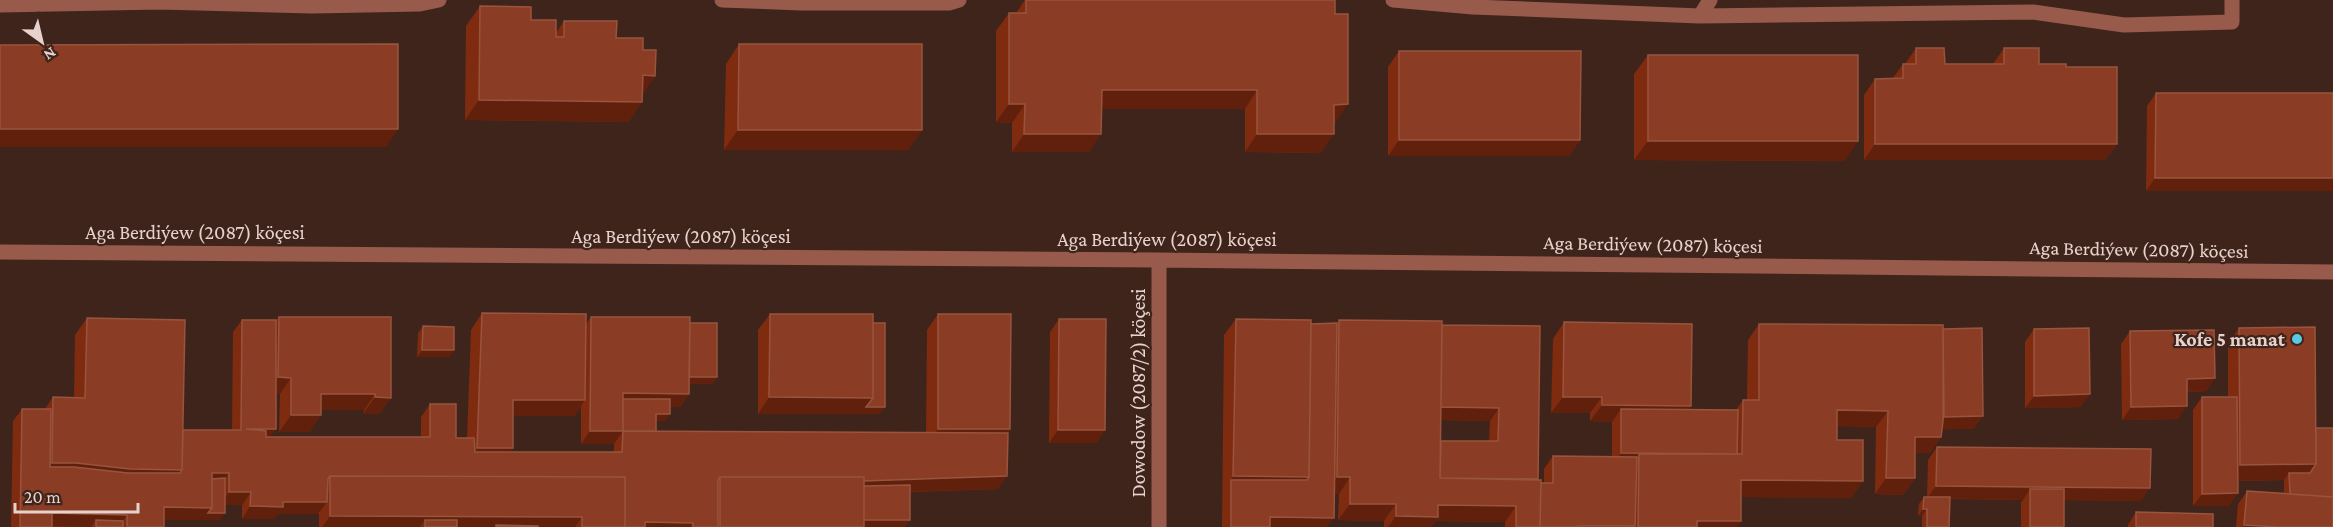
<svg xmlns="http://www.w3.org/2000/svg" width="2333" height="527" viewBox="0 0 2333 527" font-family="'Crimson Pro',serif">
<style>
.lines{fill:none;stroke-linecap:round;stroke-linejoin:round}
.minor{stroke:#985b4b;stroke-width:15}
.wall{fill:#7f2b0f;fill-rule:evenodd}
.shaded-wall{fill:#61200c}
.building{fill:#8a3d24;stroke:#98543e;stroke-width:1.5}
.poi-dot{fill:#58c8e4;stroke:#3f241c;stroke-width:2}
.labels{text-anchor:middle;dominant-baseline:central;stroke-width:4.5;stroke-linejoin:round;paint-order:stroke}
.street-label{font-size:20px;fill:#e6d3ce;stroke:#3f241c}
.poi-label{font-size:20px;font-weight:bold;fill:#e6d3ce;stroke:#3f241c;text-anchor:end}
</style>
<rect width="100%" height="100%" fill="#3f241c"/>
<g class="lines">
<path class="minor" d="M722 0 802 3V0
M1393 0 1473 7 1700 16 2033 12 2124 25 2232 22V0
M802 3H949L959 0
M0 5 160 2 312 6 420 4 439 0
M1700 16 1710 0
M0 252 1159 260 2333 272
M1159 260V527"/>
</g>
<path class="wall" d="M1025 0H1335V123H1334L1321 153 1245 152V109H1101L1089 152H1012V123L996 122V31L1009 13H1016Z
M480 6 531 20 556 33 564 21 616 38 643 50 655 76 642 94 629 122 465 120 466 26Z
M739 44 922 130 908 150H724L726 64Z
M1916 48 1945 64H1993L2004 48 2039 64 2066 67 2117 144 2105 160H1864V95L1875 79 1893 78 1903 64H1905Z
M1399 51 1580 140 1569 156H1388V67Z
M1648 55 1845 161 1634 160V74Z
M2156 93H2333V191H2146L2147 106Z
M482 313 586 324 591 317 690 323 717 377 712 384H689V394L680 407H670L665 421H656V431L926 432 927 330 938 314 1010 429 1008 433 998 489 910 492 905 527H319V514H278L274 519H242V505H225L220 520H164V527H11L13 421 22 409H45L53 397 74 398 75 335 87 318 183 430H232L233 332 242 320H276L279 317 391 398 379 414H363L364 410H321L310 432H279L280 394H276L270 437H421V417L430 404 456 438H467L471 330ZM581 406V444H614V452H510L513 416H574Z
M770 314 873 323 880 414H758V330Z
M1059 319 1097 443H1049L1050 332Z
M1236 319 1311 324 1337 323 1339 320 1442 325 1540 326 1538 479 1541 483H1544V469L1553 456 1612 457V422L1590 421V413H1551L1553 339 1564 322 1691 406 1688 410H1736L1743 400H1747L1748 340 1759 324 1943 329 1974 429H1942L1941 437 1930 453H1915V478L1903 495 1875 494 1876 427 1837 426V440L1863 481 1851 498 1741 497V521L1737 527H1505V522L1435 521 1431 527H1384V521L1338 520 1339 494H1334L1327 527H1222L1224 335ZM1441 420 1490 421 1489 441H1441Z
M423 326 454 350 449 357H417L418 333Z
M2239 328 2316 428 2333 527H2236L2238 504 2247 491 2284 493V480L2238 481 2229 506H2193V410L2202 397H2228V344Z
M2034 329 2081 407 2025 408V342Z
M2130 331 2215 378 2206 391 2187 392 2178 419 2122 420 2121 344Z
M1937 447 2141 501 2064 500V527H2021V502L2023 500 1950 499 1949 527H1922V516H1918L1919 504 1924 497H1927L1928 460Z
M2136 512 2213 527H2128V525Z"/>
<path class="shaded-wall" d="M643 75 655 76 642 96Z
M1102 90H1257L1245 109H1089Z
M479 100 642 102 629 122 465 120Z
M1009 104H1025L1012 123 996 122Z
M1348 104 1335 123H1322L1334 105Z
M0 129H398L386 147H0Z
M738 130H922L908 150H724Z
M1024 134H1101L1089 152H1012Z
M1257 134H1334L1321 153 1245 152Z
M1399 140H1580L1569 156H1388Z
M1648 141H1858L1845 161 1634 160Z
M1875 144H2117L2105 160H1864Z
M2155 178H2333V191H2146Z
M422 350H454L449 357H417Z
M278 377 291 378 280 394H267Z
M686 377H717L712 384H681Z
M2215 378 2206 391 2178 392 2187 379Z
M623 393 689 394 680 407 619 406Z
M321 394H375L364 410H310Z
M2090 394 2081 407 2025 408 2034 396Z
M375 397 391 398 379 414H363Z
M769 397 873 398 885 407 880 414H758Z
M1563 397H1602L1590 413H1551Z
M513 400H585L574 416H502Z
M1602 405 1691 406 1679 423 1621 409 1612 422 1590 421Z
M2187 406 2178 419 2122 420 2131 407Z
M1439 407 1499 408 1490 421 1430 420Z
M1837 410 1888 411 1876 427 1826 426Z
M656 414H670L665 421H651Z
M291 415H321L310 432H279Z
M1983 416 1974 429 1932 430 1941 417Z
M246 429H276L267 442Z
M938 429H1010L999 445H926Z
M1058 430H1105L1097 443H1049Z
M590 431H623L614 444H581Z
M1915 437H1941L1930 453H1904Z
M477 448H513L501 465 466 464Z
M1621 453 1737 454H1639L1630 466H1612Z
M52 463H76L182 470 171 486 41 479Z
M2316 464 2305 480 2289 473 2284 480 2229 481 2240 465Z
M212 473H229L220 486H208Z
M1007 476 998 489 858 493 720 480Z
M1233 476 1309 477 1298 493 1231 480Z
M1337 477H1350L1339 494H1326Z
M1886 478H1915L1903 495 1875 494Z
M1741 480 1863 481 1851 498 1730 497Z
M1936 486 2150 488 2141 501 2030 500V489L2023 500 1927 498Z
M229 492H251L242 505H220Z
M2238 493 2229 506H2193L2202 494Z
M283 502H327L318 514H278L274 519H242L250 506Z
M1350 504H1396L1384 521 1338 520Z
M1438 505 1516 506 1505 522 1435 521 1431 527H1388L1396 516Z
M164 507 212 508 225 513 220 520H155Z
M1923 509H1927L1922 516H1918Z
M52 513 127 515 119 527 96 520 91 527 44 526Z
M330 516 582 517 575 527H496V525L495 527H425V520L420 527H322Z
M1270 517 1334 518 1327 527H1263Z
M858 520H910L905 527H853Z
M1697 521H1741L1737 527H1692Z
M645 522 693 523 690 527H641Z
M2244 525 2278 527H2243Z
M1578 526H1635L1577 527Z"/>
<path class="building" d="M1026 0H1335V14H1348V104L1334 105V134H1257V90H1102L1101 134H1024L1025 104H1009V13H1026Z
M480 6 531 7V20H556V37H564V21H617L616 38H643V50H656L655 76 643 75 642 102 479 100Z
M398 44V129H0V45Z
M739 44H922V130H738Z
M1916 48H1944L1945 64H2004V48H2039V64H2066V67H2117V144H1875V79L1903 78V64H1916Z
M1399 51H1581L1580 140H1399Z
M1648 55H1858V141H1648Z
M2156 93H2333V178H2155Z
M482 313 586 314 585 400H513V448H477Z
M770 314H873V398L769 397Z
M938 314H1011L1010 429H938Z
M279 317H391V398L375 397V394H321V415H291V378L278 377Z
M591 317H690L689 394 623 393V431L1008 433 1007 476 864 481V477H720L718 480V527H693V523L645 522V527H625V477L330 476 328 479 327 502H283V507L250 506 251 492H229V473H212V508L164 507V527H127V515L52 513V527H20L22 409H51L50 467H74L128 473H180L182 470 183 430H241L242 320H276V429H246L266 431V437H430V404H456V438H474L475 452H622L623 431H590Z
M87 318 185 320 182 470 130 469 76 463H52L53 397 85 398Z
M1059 319H1106L1105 430H1058Z
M1236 319 1311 320 1309 477 1233 476Z
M1339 320 1442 321 1440 478 1541 480 1540 527H1516V506L1438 505V517L1396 516V504H1350V477H1337Z
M1564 322 1692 324 1691 406 1602 405V397H1563Z
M690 323H717V377H689Z
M873 323H885V407H866L873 398Z
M1337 323 1334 518 1270 517V527H1231V480H1307L1309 477 1311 324Z
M1759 324 1943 325 1944 413 1941 437H1915V478H1886L1888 411 1837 410V440H1863V481L1741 480V521H1697V527H1638L1639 454H1742L1743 400H1759Z
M1442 325 1540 326 1538 479 1440 478 1441 441H1498L1499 408 1441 407Z
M423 326 454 327V350H422Z
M2315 327 2316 464 2240 465 2239 328Z
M1982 328 1983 416 1943 417V329Z
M2089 328 2090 394 2034 396V329Z
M2214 330 2215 378 2187 379V406L2131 407 2130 331Z
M2202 397H2237L2238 493 2202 494Z
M623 399H670V414H656V431H623Z
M1621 409 1738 410 1737 454 1621 453Z
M2316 428H2333V497L2290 494 2289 473H2310L2316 464Z
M1937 447 2151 449 2150 488 1936 486Z
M1553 456 1637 457 1635 526H1578V527H1540L1541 483H1553Z
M330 476 625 477V527H582V517L330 516Z
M720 477H864V527H720Z
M225 478V513H208L212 508V479Z
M910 485V520H864V486Z
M2030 489H2064V527H2030Z
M2247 491 2333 497V527H2278L2244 525Z
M1924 497H1950L1949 527H1927V509H1923Z
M2136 512 2213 514V527H2136Z
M96 520 123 521V527H96Z
M425 520H457V527H425Z
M496 525 538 526V527H496Z"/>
<circle class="poi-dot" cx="2297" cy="339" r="6"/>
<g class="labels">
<g class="street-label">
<text x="195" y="232">Aga Berdiýew (2087) köçesi</text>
<text x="681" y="236">Aga Berdiýew (2087) köçesi</text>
<text x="1167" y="239">Aga Berdiýew (2087) köçesi</text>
<text transform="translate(1653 244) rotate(1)">Aga Berdiýew (2087) köçesi</text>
<text transform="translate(2139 249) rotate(1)">Aga Berdiýew (2087) köçesi</text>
<text transform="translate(1138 393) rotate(-90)">Dowodow (2087/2) köçesi</text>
</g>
<g class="poi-label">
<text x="2285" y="339">Kofe 5 manat</text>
</g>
</g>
<g transform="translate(42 42) rotate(146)" stroke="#3f241c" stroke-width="4.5" paint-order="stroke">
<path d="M0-4.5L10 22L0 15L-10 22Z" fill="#e6d3ce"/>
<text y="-9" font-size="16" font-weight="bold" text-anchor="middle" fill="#e6d3ce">N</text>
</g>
<path d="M15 503v9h123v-9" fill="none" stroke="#e6d3ce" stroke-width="3"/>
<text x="24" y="503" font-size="18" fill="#e6d3ce" stroke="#3f241c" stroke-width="4.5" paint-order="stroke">20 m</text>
</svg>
